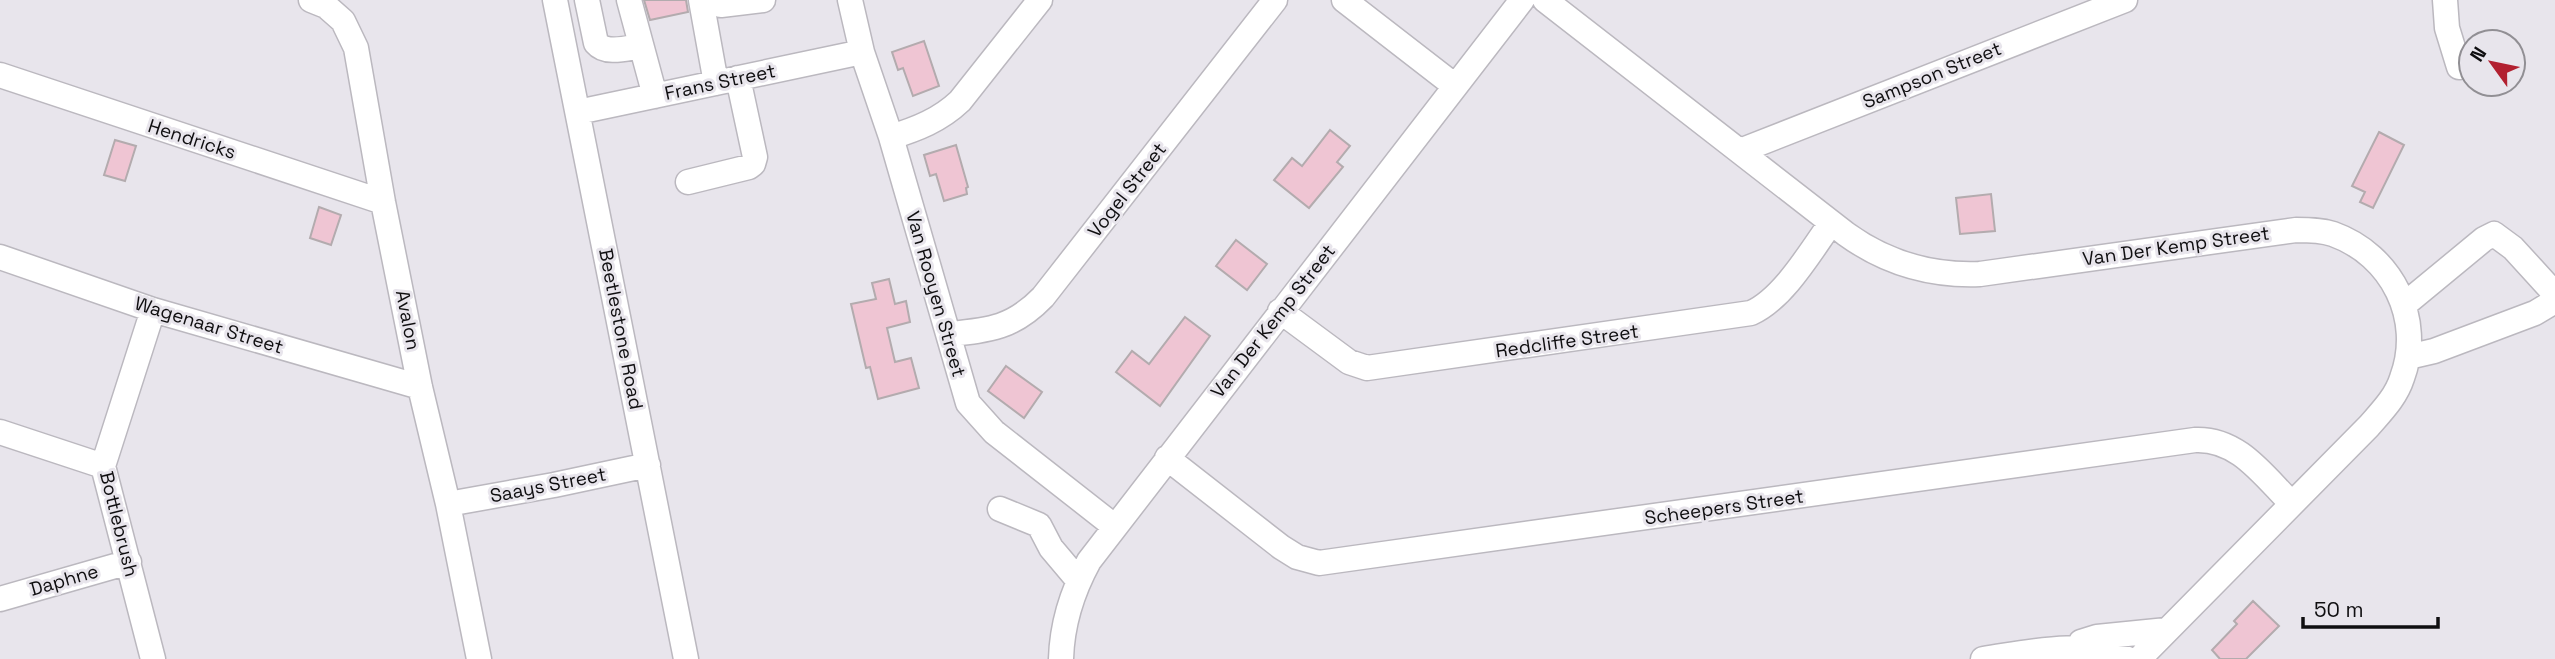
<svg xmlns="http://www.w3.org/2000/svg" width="2555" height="659" viewBox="0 0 2555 659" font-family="'Space Grotesk',sans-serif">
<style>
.building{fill:#efc5d3;stroke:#b3abae;stroke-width:2}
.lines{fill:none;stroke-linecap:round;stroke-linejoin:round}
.minor-casing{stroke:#bbb8bf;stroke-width:27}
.minor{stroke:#fff;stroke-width:24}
.labels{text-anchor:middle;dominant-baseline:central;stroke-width:6;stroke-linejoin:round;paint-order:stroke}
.street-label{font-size:19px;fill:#0f0e10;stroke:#e8e5ec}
</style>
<rect width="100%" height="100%" fill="#e8e5ec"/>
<path class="building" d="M644 0H686L688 12 650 20Z
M924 41 939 86 913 96 903 68 898 70 892 52Z
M1330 130 1350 146 1337 162 1343 167 1309 208 1274 180 1292 158 1302 166Z
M2379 132 2404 145 2373 208 2360 202 2365 192 2352 186Z
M115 140 136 146 125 181 104 175Z
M956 145 968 187 966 188 967 194 944 201 936 174 930 176 924 155Z
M1991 194 1995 231 1960 234 1956 198Z
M319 207 341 215 331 245 310 238Z
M1236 240 1267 264 1247 290 1216 266Z
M889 279 895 304 906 301 910 322 887 328 895 362 911 358 919 388 878 399 870 367 866 368 851 304 876 299 872 283Z
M1185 317 1210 336 1160 406 1116 372 1132 351 1149 364Z
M1006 366 1042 392 1024 418 988 391Z
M2253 601 2279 626 2246 659H2220L2212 650 2237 624 2234 621Z"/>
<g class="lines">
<g class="minor-casing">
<path id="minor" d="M311 0 326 6 343 21 356 48 383 202 420 387 448 504 479 659
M555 0 686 659
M587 0 596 43C606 55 627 48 641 46
M629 0 655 96
M701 0 716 83
M850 0 862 52 891 137 968 403 994 432 1114 526
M1344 0 1455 86
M1545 0 1846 234C1886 263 1931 276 1980 274L2296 230C2308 230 2321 230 2333 234 2392 255 2424 319 2402 378 2396 397 2382 411 2369 426L2139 659
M2445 0 2447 28 2459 67
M721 5 763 0
M0 75 383 202
M578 112 862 52
M891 137C917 129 940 120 960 101L1040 0
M1740 151 2125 0
M688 182 749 167 753 164 755 157 738 78
M0 257 153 310 420 387
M2404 305 2484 239 2494 234 2513 248 2555 294
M153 310 103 466 153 659
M1280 311 1349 362 1367 368 1751 313C1783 299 1811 251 1831 223
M949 334C990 330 1013 328 1043 297L1275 0
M2408 357 2434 351 2535 313 2555 301
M0 432 103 466
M1167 458 1281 547 1297 557 1319 563 2195 440C2238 438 2263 475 2291 503
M448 504 554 485 648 465
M1000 509 1039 525 1051 548 1078 580
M0 599 129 562
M2081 642 2097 637 2167 630
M1061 659C1062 624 1072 592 1089 561L1522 0
M1983 659C2031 652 2081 639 2128 659"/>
</g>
<use href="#minor" class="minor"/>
</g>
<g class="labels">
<g class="street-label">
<text transform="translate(1932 75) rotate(-22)">Sampson Street</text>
<text transform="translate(720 82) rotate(-12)">Frans Street</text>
<text transform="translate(192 139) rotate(18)">Hendricks</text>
<text transform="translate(1127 190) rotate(-52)">Vogel Street</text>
<text transform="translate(2176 246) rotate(-8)">Van Der Kemp Street</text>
<text transform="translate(936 294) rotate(74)">Van Rooyen Street</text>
<text transform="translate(408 320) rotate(79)">Avalon</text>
<text transform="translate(1273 321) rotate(-52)">Van Der Kemp Street</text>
<text transform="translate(209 325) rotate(17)">Wagenaar Street</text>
<text transform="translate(621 329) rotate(79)">Beetlestone Road</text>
<text transform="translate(1567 341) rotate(-8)">Redcliffe Street</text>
<text transform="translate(548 485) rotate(-11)">Saays Street</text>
<text transform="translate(1724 507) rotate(-8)">Scheepers Street</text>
<text transform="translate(119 524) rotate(76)">Bottlebrush</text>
<text transform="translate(64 580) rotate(-16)">Daphne</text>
</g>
</g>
<g transform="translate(2492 63) rotate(303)"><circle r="33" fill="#e8e5ec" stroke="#918f94" stroke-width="2"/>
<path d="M0-5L12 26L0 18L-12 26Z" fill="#b22030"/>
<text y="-10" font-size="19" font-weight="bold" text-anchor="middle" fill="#0f0e10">N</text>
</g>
<path d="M2303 617v10h135v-10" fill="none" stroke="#0f0e10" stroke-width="3.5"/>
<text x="2314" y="617" font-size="21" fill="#0f0e10" stroke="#e8e5ec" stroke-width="5" paint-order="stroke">50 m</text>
</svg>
